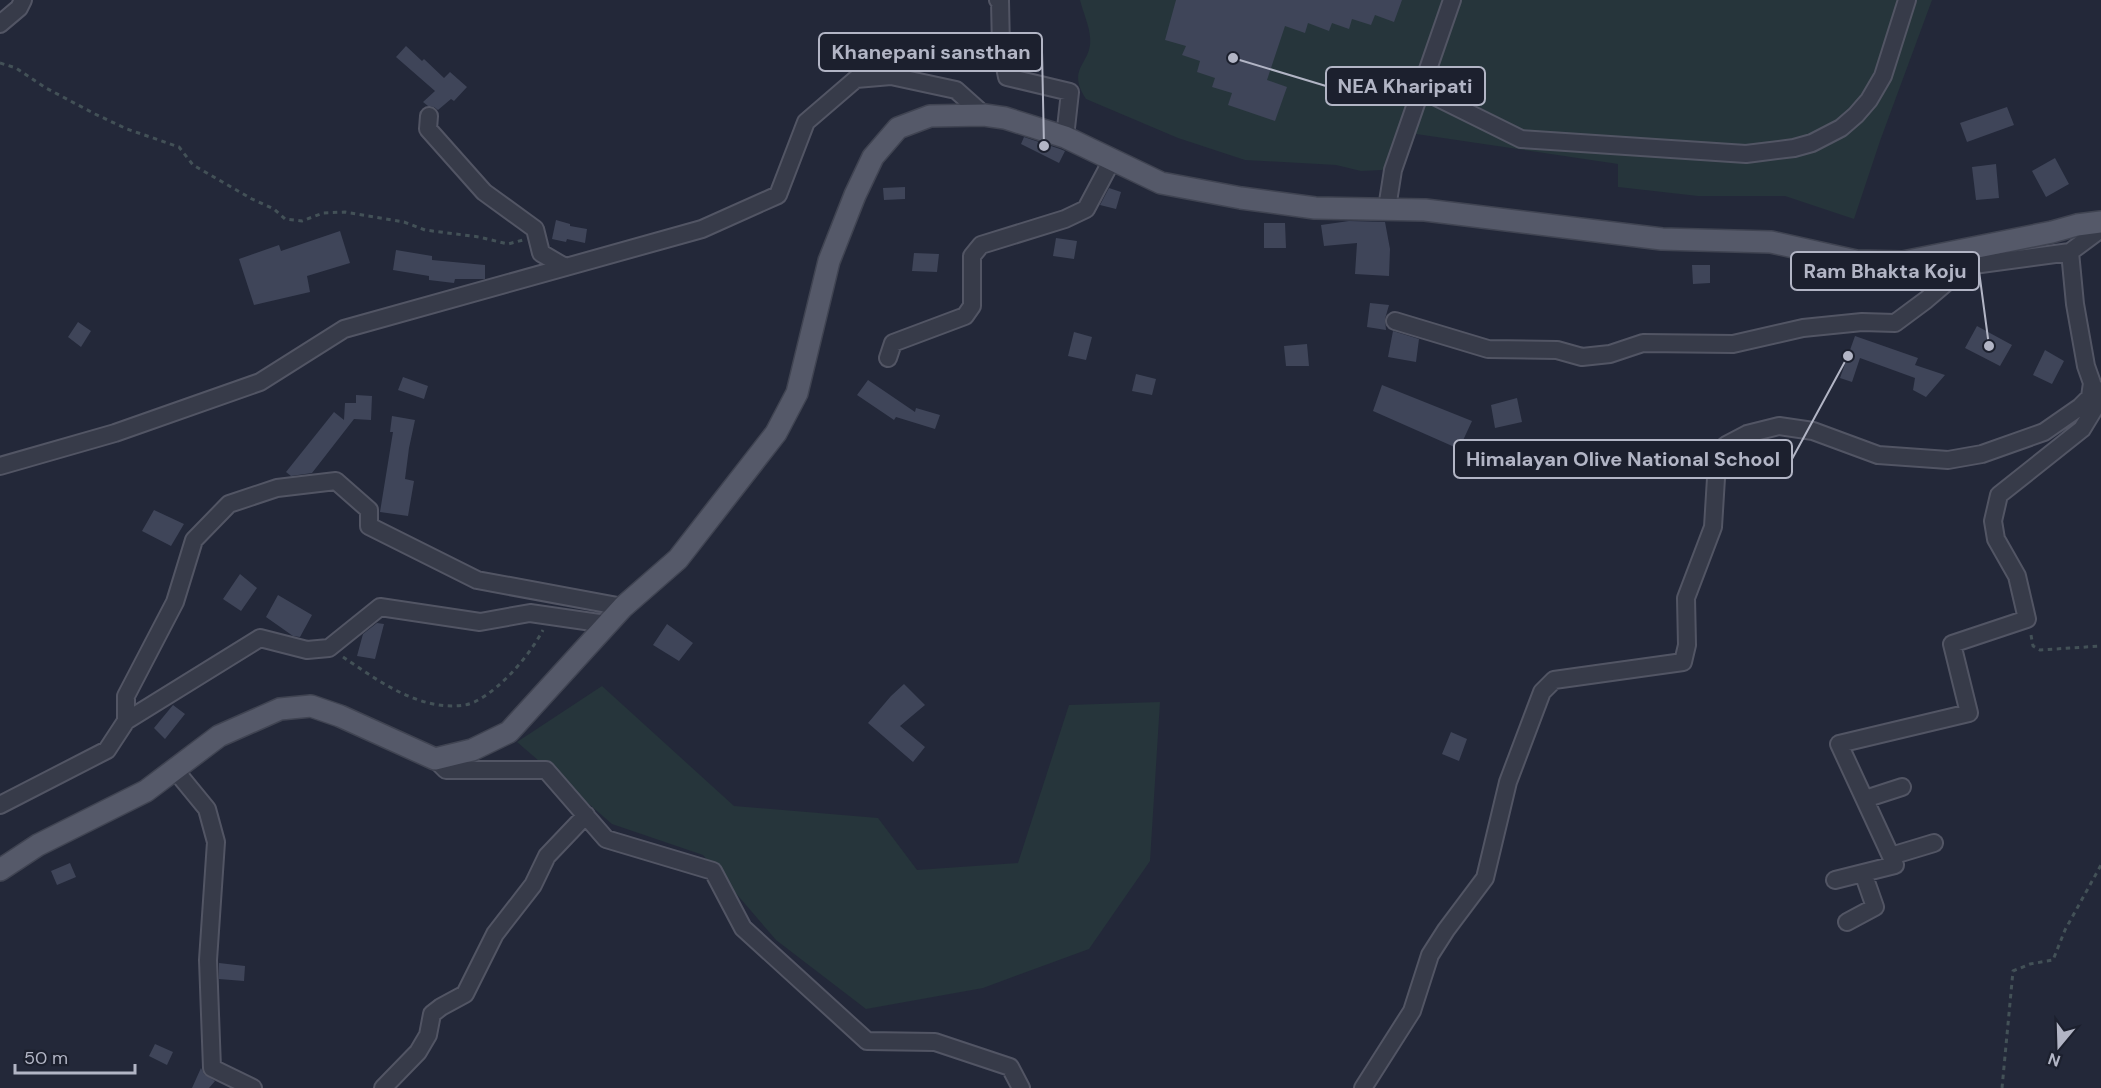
<svg xmlns="http://www.w3.org/2000/svg" width="2101" height="1088" viewBox="0 0 2101 1088" font-family="'DM Sans',sans-serif">
<style>
.green{fill:#26353b}
.building{fill:#3f4559}
.lines{fill:none;stroke-linecap:round;stroke-linejoin:round}
.minor-casing{stroke:#525564;stroke-width:20}
.major-casing{stroke:#404452;stroke-width:24}
.path{stroke:#435157;stroke-width:3;stroke-dasharray:4.5 4.5;stroke-linecap:butt}
.minor{stroke:#373b49;stroke-width:16}
.major{stroke:#555969;stroke-width:21}
.leader{fill:none;stroke:#b2b5c5;stroke-width:2}
.callout-dot{fill:#b2b5c5;stroke:#1c202e;stroke-width:2}
.callout{fill:#1c202e;stroke:#b2b5c5;stroke-width:2}
.callout-label{font-size:20px;text-anchor:middle;font-weight:bold;fill:#b2b5c5}
</style>
<rect width="100%" height="100%" fill="#232839"/>
<path class="green" d="M1080 0H1932L1880 141 1854 219 1785 196H1698L1618 187V164L1416 134 1403 169 1361 171 1336 165 1245 160 1178 138 1086 99C1065 67 1093 64 1090 37 1089 25 1083 12 1080 0Z
M602 686 734 806 878 818 917 870 1018 863 1069 705 1160 702 1150 861 1089 949 983 988 866 1009 776 940 703 855 612 824 517 742Z"/>
<path class="building" d="M1176 0H1402L1394 22 1375 15 1371 25 1352 19 1349 29 1332 23 1329 31 1308 23 1305 33 1285 26 1267 80 1287 87 1275 121 1228 105 1232 93 1212 87 1215 78 1197 72 1200 61 1182 55 1186 46 1165 40Z
M406 46 422 61 424 59 444 78 450 72 467 87 454 101 451 99 438 110 434 107 428 106 423 102 435 91 396 57Z
M2007 107 2014 125 1967 142 1960 123Z
M1024 137 1060 149 1065 151 1059 163 1021 144Z
M2055 158 2069 184 2046 197 2032 171Z
M1996 164 1999 198 1976 200 1972 167Z
M905 187V199L884 200 883 188Z
M1109 188 1121 192 1116 209 1100 205Z
M556 220 570 224V226L587 229 585 243 567 239 566 242 552 239Z
M1349 221 1385 222 1390 249 1389 276 1355 274 1357 243 1324 246 1321 225Z
M1264 223H1285L1286 248H1264Z
M340 231 350 263 307 276 310 292 254 305 239 259 279 245 281 251Z
M1056 238 1077 241 1074 259 1053 256Z
M396 250 432 256V260L485 265V279H455L454 283 429 280V276L393 270Z
M914 253 939 254 937 272 912 271Z
M1692 265H1710V283L1693 284Z
M1370 303 1389 305 1385 319 1386 330 1367 327Z
M78 322 91 331 81 347 68 337Z
M1977 326 2012 345 2000 366 1965 348Z
M1393 331 1419 339 1416 362 1388 357Z
M1074 332 1092 337 1086 360 1068 356Z
M1855 336 1918 358 1915 365 1945 375 1926 397 1913 390 1915 378 1860 358 1852 382 1840 378Z
M1307 344 1309 366H1286L1284 346Z
M2045 350 2064 361 2052 384 2033 375Z
M1136 374 1156 379 1152 395 1132 391Z
M403 377 428 386 424 399 398 390Z
M868 380 915 412 916 408 940 415 935 429 896 417 894 420 857 395Z
M1382 385 1472 421 1459 449 1373 411Z
M356 395 372 396 371 420 354 419 312 473 291 476 286 472 334 412 344 420 345 403H356Z
M1517 398 1522 422 1495 428 1491 405Z
M392 416 415 420 409 448 405 479 414 481 408 516 380 512 393 432H390Z
M154 510 184 524 171 546 142 531Z
M240 574 257 588 241 611 223 599Z
M278 595 312 615 300 637 293 636 266 617Z
M377 623 384 624 375 659 357 656 363 634Z
M667 624 693 643 679 661 653 645Z
M904 684 925 705 900 726 925 747 913 762 868 723 891 696Z
M173 705 185 714 165 739 154 728Z
M1451 732 1467 739 1459 761 1442 754Z
M70 863 76 877 57 885 51 871Z
M219 963 245 966 244 981 219 979Z
M155 1044 173 1052 167 1065 149 1056Z
M201 1068 204 1074 215 1081 209 1088H192Z"/>
<g class="lines">
<g class="minor-casing">
<path id="minor" d="M998 0 1000 1 1001 48 1007 77 1070 92 1065 137
M0 24 19 8 23 0
M1420 89 1521 139 1746 154 1794 148 1812 143 1841 128 1856 115 1869 100 1883 76 1907 0
M429 116 428 129 484 192 535 229 541 253 565 267
M1387 208 1393 170 1452 0
M1395 321 1488 349 1557 350 1582 357 1610 354 1643 343 1733 344 1803 328 1862 322 1895 323 1926 300 1966 266 2070 252
M888 358 893 343 965 316 972 306V256L981 245 1065 219 1086 209 1112 160
M0 466 115 433 260 382 344 329 702 229 778 195 806 122 856 79 891 76 956 90 984 115
M126 721V696L175 602 194 540 229 504 277 488 336 481 369 510V526L477 580 623 607
M435 759 446 770H546L606 839 713 871 743 928 867 1041 935 1042 1010 1067 1021 1088
M175 770 207 809 216 842 208 960 212 1068 253 1088
M1865 799 1902 787
M0 805 107 750 126 721 260 638 307 650 329 648 380 607 480 622 530 613 606 624
M1891 856 1934 843
M1835 880 1895 865 1839 744 1969 713 1952 644 2027 619 2017 576 1996 539 1993 521 1999 495 2082 429 2096 406 2099 394 2096 389
M1847 922 1875 907 1863 873
M383 1088 418 1052 428 1035 432 1014 441 1007 465 994 495 934 533 885 547 856 586 815
M1363 1088 1412 1011 1430 955 1446 930 1485 878 1508 782 1542 692 1554 680 1683 662 1687 645 1686 598 1713 527 1716 478 1726 445 1747 434 1779 426 1813 431 1878 455 1948 460 1982 454 2044 432 2080 407 2090 397 2092 383 2086 366 2075 304 2070 252 2101 229"/>
</g>
<g class="major-casing">
<path id="major" d="M0 870 38 845 146 791 219 736 280 709 311 706 340 716 435 759 472 750 509 732 623 607 678 559 776 433 797 393 829 261 855 195 873 157 898 128 930 116 984 115 1005 118 1065 137 1161 183 1241 198 1315 208 1425 210 1662 239 1771 242 1856 261 1903 262 2052 232 2077 225 2101 222"/>
</g>
<path class="path" d="M0 63 16 68 46 88 95 114 127 129 179 147 193 165 252 199 274 209 285 219 302 221 323 213 345 212 404 222 425 230 479 237 508 244 523 240
M2031 635 2033 646 2040 650 2101 646
M343 657C377 680 420 712 465 705 477 703 491 692 500 684 517 669 532 650 543 630
M2002 1088 2013 971 2030 964 2053 960 2065 930 2101 865"/>
<use href="#minor" class="minor"/>
<use href="#major" class="major"/>
</g>
<path class="leader" d="M1044 146L1042 52M1233 58L1326 86M1989 346L1979 271M1848 356L1792 459"/>
<g class="callout-dot">
<circle cx="1044" cy="146" r="6"/>
<circle cx="1233" cy="58" r="6"/>
<circle cx="1989" cy="346" r="6"/>
<circle cx="1848" cy="356" r="6"/>
</g>
<g class="callout">
<rect x="819" y="33" width="223" height="38" rx="6"/>
<rect x="1326" y="67" width="159" height="38" rx="6"/>
<rect x="1791" y="252" width="188" height="38" rx="6"/>
<rect x="1454" y="440" width="338" height="38" rx="6"/>
</g>
<g class="callout-label">
<text x="931" y="59">Khanepani sansthan</text>
<text x="1405" y="93">NEA Kharipati</text>
<text x="1885" y="278">Ram Bhakta Koju</text>
<text x="1623" y="466">Himalayan Olive National School</text>
</g>
<g transform="translate(2059 1046) rotate(199)" stroke="#1c202e" stroke-width="4.5" paint-order="stroke">
<path d="M0-4.5L10 22L0 15L-10 22Z" fill="#b2b5c5"/>
<text y="-9" font-size="16" font-weight="bold" text-anchor="middle" fill="#b2b5c5">N</text>
</g>
<path d="M15 1064v9h120v-9" fill="none" stroke="#b2b5c5" stroke-width="3"/>
<text x="24" y="1064" font-size="18" fill="#b2b5c5" stroke="#1c202e" stroke-width="4.5" paint-order="stroke">50 m</text>
</svg>
